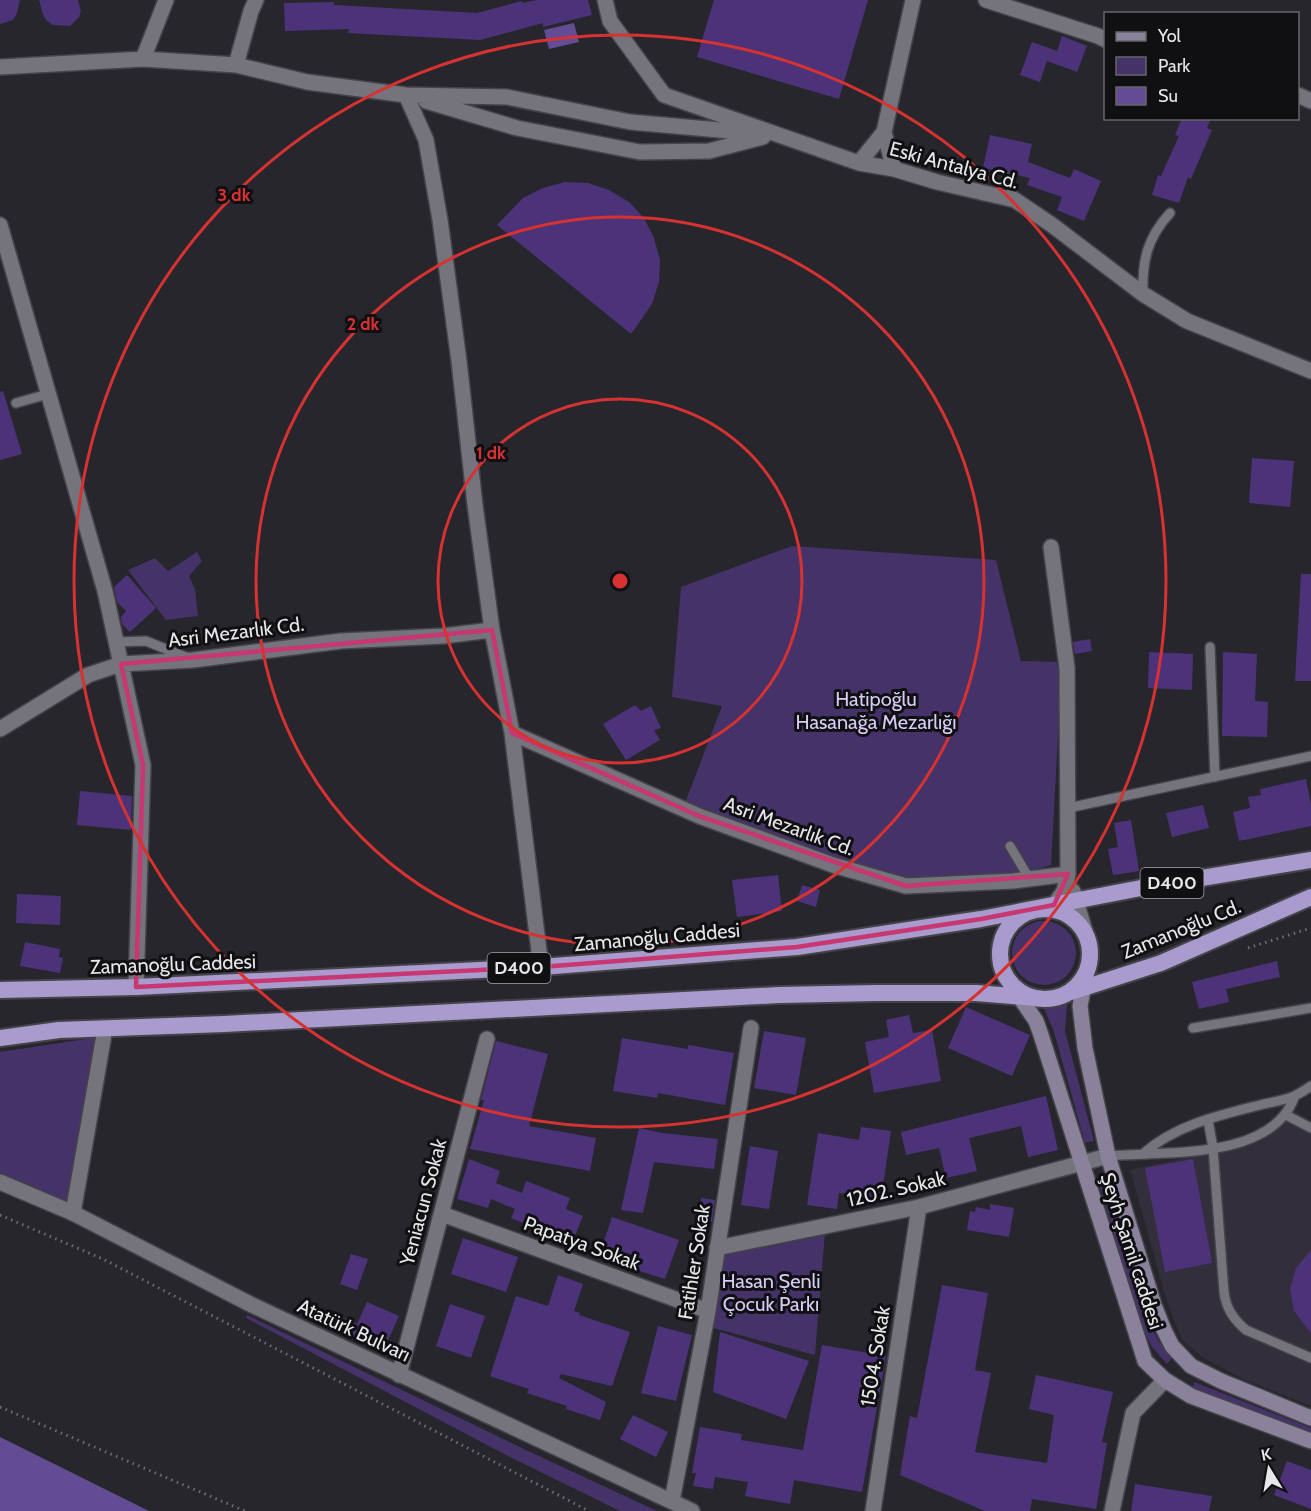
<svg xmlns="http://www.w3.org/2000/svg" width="1311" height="1511" viewBox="0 0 1311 1511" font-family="Cabin,sans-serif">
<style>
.built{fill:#322e3b}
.green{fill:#453269}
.water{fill:#634c94}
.building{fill:#4c3379}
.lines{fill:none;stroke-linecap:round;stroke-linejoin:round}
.service-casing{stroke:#444348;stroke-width:12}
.minor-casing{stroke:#444348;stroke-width:18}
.tertiary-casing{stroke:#444348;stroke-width:18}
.secondary-casing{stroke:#444348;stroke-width:18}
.trunk-casing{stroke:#444348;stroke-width:20}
.path{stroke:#6d6c72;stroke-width:3;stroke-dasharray:1.5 4.5;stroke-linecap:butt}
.service{stroke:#75737b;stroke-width:9}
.minor{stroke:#75737b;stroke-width:15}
.tertiary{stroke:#75737b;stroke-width:15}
.secondary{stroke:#89829a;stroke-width:15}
.trunk{stroke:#aa9bcf;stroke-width:16}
.marked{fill:none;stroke:#c83771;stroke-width:4.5;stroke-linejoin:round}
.ring{fill:none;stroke:#d73232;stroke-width:3}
.labels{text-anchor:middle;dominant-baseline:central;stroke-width:6;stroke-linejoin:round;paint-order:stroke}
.shield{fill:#100f12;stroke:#a6a6aa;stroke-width:1.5}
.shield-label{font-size:18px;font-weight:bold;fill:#e7e6eb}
.street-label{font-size:20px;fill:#e7e6eb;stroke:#100f12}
.park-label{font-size:20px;fill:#d7ccf5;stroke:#100f12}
.centre{fill:#d73232;stroke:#100f12;stroke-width:3}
.ring-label{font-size:18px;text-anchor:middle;font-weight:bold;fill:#d73232;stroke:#100f12;stroke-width:6;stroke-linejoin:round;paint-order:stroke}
</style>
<rect width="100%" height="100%" fill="#27262d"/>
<path class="built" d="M1294 1111 1311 1121V1406L1243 1379 1202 1357 1182 1340 1168 1305 1130 1170 1241 1146 1272 1129Z"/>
<path class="green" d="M792 546 996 560 1021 661 1062 662 1051 865 1025 873 918 881 880 874 784 844 685 803 722 706 672 697 681 587Z
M197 552 202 561 189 576 195 589 198 616 166 620 128 570 155 558 168 571Z
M1012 953a32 32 0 1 1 64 0a32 32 0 1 1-64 0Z
M1067 1005 1065 1031 1094 1141 1085 1143 1054 1032 1043 1006Z
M99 1037 69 1205 0 1177V1052Z
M1097 1177 1106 1180 1150 1325 1160 1343 1172 1358 1167 1364 1152 1347 1141 1326Z
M825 1232 815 1355 710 1327 721 1252Z
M247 1315 526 1450 657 1511H620L508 1456 246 1318Z
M1194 1382 1311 1428V1433L1193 1388Z"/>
<path class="water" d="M574 23 579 42 549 49 544 30Z
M0 1437 149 1511H0Z"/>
<path class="building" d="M0 0H20L17 13 13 20 0 24Z
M39 0H78L81 11 79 17 70 26 53 25 47 21 43 15Z
M537 0H588L592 15 543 27V23L480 40 348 33 349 29 285 31 284 3 334 2V5L477 13 522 1 523 3Z
M714 0H868L839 99 697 57Z
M1062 36 1087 46 1077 72 1047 61 1040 82 1020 75 1032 42 1057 51Z
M1182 118H1211L1207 128 1212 130 1191 179 1188 177 1179 203 1152 195 1158 175 1161 176 1179 136 1175 135Z
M990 135 1032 144 1028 162 1070 178 1074 169 1101 181 1084 221 1057 210 1062 197 1027 185 1030 178 1013 174 1009 171 1003 172 983 168Z
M565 182 588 183 609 190 629 202 644 218 654 238 660 260 659 282 652 304 631 334 497 225 523 198 543 188Z
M3 391 22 454 0 460V392Z
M1252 458 1294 461 1290 507 1249 503Z
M1301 574H1311V681H1295Z
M127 575 156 608 130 632 122 624 121 617 126 611 117 602 114 587Z
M1090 639 1092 651 1075 654 1073 642Z
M1149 652 1193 654 1192 690 1148 688Z
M1223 652 1257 654 1255 701 1268 702 1267 737 1222 736Z
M635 705 641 711 651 706 661 728 654 730 660 740 626 760 603 724Z
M1306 779 1311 805V826L1239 841 1233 812 1250 808 1248 797 1261 795 1260 789Z
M80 791 132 796 131 830 77 825Z
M1203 805 1209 828 1172 837 1166 813Z
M1131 820 1139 871 1113 875 1108 849 1118 847 1114 823Z
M778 875 782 911 737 917 732 880Z
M802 885 820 890 816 907 797 901Z
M17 894 61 896 60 925 16 923Z
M25 942 60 949 59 957 63 958 60 973 20 966Z
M1277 961 1280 977 1226 989 1229 1002 1199 1009 1192 982Z
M966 1007 1030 1035 1012 1076 948 1048Z
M909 1015 913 1033 932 1030 941 1081 874 1093 865 1042 889 1037 886 1020Z
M764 1031 806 1038 796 1095 754 1088Z
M622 1038 688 1049V1045L734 1053 725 1105 658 1093 657 1098 613 1091Z
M496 1041 548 1054 529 1126 596 1138 590 1171 470 1149 484 1100H481Z
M1046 1096 1058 1150 1028 1157 1021 1126 969 1138 977 1171 946 1178 939 1148 906 1155 901 1132Z
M861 1127 891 1131 881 1199 839 1193 837 1209 807 1205 818 1133 859 1140Z
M639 1128 662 1133 718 1139 714 1169 654 1162 643 1213 621 1210Z
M750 1146 778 1151 769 1209 741 1205Z
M469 1159 500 1171 496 1183 522 1193 526 1181 570 1198 566 1209 583 1216 572 1243 511 1218 515 1209 491 1199 488 1208 457 1199Z
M1193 1159 1212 1263 1165 1272 1145 1168Z
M701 1198 715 1200 712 1222 698 1220Z
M990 1204 1014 1208 1009 1237 967 1230 970 1211 975 1212 976 1207 990 1210Z
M612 1217 679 1240 665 1279 633 1269 634 1264 600 1253Z
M463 1238 518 1257 506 1292 451 1274Z
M1311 1250V1333L1294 1311 1290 1289 1296 1268Z
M351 1254 368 1259 357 1290 340 1284Z
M558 1275 583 1284 574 1311 580 1313 579 1315 630 1332 612 1386 561 1374 559 1378 606 1402 600 1420 566 1409 567 1406 527 1393 529 1389 490 1376 516 1296 548 1306Z
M942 1285 988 1293 975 1370 991 1373 975 1452 1047 1463 1054 1415 1029 1409 1036 1375 1113 1392 1102 1442 1107 1443 1096 1509 1032 1499 1030 1511H985L900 1475 910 1416 917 1418Z
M367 1302 399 1316 384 1349 332 1326 337 1315 357 1324Z
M450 1304 485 1316 471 1358 436 1346Z
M658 1326 692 1335 676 1401 641 1393Z
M720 1332 809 1361 786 1419 713 1392Z
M822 1345 886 1356 862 1492 794 1480 790 1504 745 1496 748 1482 715 1477 713 1489 693 1486 696 1473H692L700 1427 742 1434 741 1440 803 1450Z
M633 1415 668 1432 656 1457 620 1439Z
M1287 1461 1311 1470V1509L1274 1495Z
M1135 1484 1212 1496 1209 1511H1131Z"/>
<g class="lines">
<g class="service-casing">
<path id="service" d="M1007 177 1015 200
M1143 294C1142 261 1147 238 1170 213
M16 403 48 394
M116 642 146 641 188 658
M1210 647 1215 777
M1068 808 1311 756
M1010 846 1026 873 1032 878
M1193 1028 1311 1008
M1286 1115 1311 1128
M1208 1120 1213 1148 1224 1292C1226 1308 1233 1319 1246 1330L1311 1358
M1144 1153C1177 1124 1221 1115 1264 1104 1286 1099 1291 1100 1311 1086
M1108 1156C1163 1151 1270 1161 1294 1098"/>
</g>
<g class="minor-casing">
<path id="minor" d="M605 0 610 21 664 95 859 163 894 169 937 182 1015 200 1052 225 1143 294 1187 321 1311 371
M986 0 1098 36 1106 40
M143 59 166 0
M236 65 251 11 256 0
M0 67 143 59 236 65 307 82 406 95 507 97 630 122 753 133
M406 95 426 140 440 220 459 361 475 505 492 630 512 733 541 967
M1298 95 1311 101
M426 101 517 128 640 152 709 151 763 137
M884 132 913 0
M859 163 884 132 894 169
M0 225 105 591 143 765 136 987
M1051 547 1067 668 1068 874 1064 891 1054 905
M0 729 88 675 121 664 193 660 341 641 443 636 492 630
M512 733 699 816 833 865 906 886 1013 881 1068 874
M1073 891 1085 931
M73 1213 105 1029
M442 1214 708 1311
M717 1248 919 1207 1108 1156
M399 1375 487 1039
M672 1501 708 1311 751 1028
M873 1511 919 1207
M1112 1511 1133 1413 1165 1380"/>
</g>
<g class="tertiary-casing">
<path id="tertiary" d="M0 1182 73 1213 252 1305 692 1511"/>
</g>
<g class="secondary-casing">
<path id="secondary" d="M1086 974 1080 1006 1085 1048 1108 1156 1154 1305 1164 1330 1172 1346 1191 1366 1221 1381 1311 1418
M1010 983 1036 1021 1041 1035 1145 1361 1165 1380 1191 1396 1311 1441"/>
</g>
<g class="trunk-casing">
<path id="trunk" d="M1000 954a45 45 0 1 1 90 0a45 45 0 1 1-90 0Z
M0 990 136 987 541 967 797 947 981 919 1141 888 1311 860
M1071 992 1161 963 1311 897
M0 1038 59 1030 224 1024 779 995 876 993H976L1036 998"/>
</g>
<path class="path" d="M1248 948 1311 928
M0 1215 103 1259 589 1511
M0 1407 245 1511"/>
<use href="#service" class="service"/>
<use href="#minor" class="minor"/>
<use href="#tertiary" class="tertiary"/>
<use href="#secondary" class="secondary"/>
<use href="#trunk" class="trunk"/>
</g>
<path class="marked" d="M492 630 512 733 699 816 906 886 1068 874 1054 905 981 919 797 947 541 967 136 987 143 765 121 664Z"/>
<g class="ring">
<circle cx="620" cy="581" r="182"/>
<circle cx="620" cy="581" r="364"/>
<circle cx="620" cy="581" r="546"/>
</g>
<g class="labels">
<g class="shield">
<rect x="1140.5" y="868" width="63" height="30" rx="4.5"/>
<rect x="487.5" y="953" width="63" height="30" rx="4.5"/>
</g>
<g class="shield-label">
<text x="1172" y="883">D400</text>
<text x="519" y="968">D400</text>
</g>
<g class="street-label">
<text transform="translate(954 165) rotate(15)">Eski Antalya Cd.</text>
<text transform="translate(236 632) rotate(-7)">Asri Mezarlık Cd.</text>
<text transform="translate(789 826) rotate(20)">Asri Mezarlık Cd.</text>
<text transform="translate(1181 929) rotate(-22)">Zamanoğlu Cd.</text>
<text transform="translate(657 937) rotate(-5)">Zamanoğlu Caddesi</text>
<text transform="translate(173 964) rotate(-2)">Zamanoğlu Caddesi</text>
<text transform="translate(896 1189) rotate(-13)">1202. Sokak</text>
<text transform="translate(423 1202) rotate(-75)">Yeniacun Sokak</text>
<text transform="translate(582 1243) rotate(20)">Papatya Sokak</text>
<text transform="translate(1132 1251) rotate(72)">Şeyh Şamil caddesi</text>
<text transform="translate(694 1262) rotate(-81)">Fatihler Sokak</text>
<text transform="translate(354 1330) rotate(25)">Atatürk Bulvarı</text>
<text transform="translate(875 1356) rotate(-81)">1504. Sokak</text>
</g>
<g class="park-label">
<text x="876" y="699">Hatipoğlu<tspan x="876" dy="23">Hasanağa Mezarlığı</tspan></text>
<text x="771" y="1281">Hasan Şenli<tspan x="771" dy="23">Çocuk Parkı</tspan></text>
</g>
</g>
<circle cx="620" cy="581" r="9" class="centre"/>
<g class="ring-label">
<text x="234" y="201">3 dk</text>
<text x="363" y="330">2 dk</text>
<text x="491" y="459">1 dk</text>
</g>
<rect x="1104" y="12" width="195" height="108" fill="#100f12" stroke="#666569" stroke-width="1.5"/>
<rect x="1116" y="32" width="30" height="9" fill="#89829a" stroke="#666569" stroke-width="1.5"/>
<text x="1158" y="42" font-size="18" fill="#e7e6eb">Yol</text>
<rect x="1116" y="57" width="30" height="18" fill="#453269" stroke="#666569" stroke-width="1.5"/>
<text x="1158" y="72" font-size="18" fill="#e7e6eb">Park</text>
<rect x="1116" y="87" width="30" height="18" fill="#634c94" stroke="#666569" stroke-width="1.5"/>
<text x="1158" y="102" font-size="18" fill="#e7e6eb">Su</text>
<g transform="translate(1269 1469) rotate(349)" stroke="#100f12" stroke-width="4.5" paint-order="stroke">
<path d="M0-4.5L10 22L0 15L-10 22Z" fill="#e7e6eb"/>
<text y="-9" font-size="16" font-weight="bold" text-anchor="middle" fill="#e7e6eb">K</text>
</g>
</svg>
